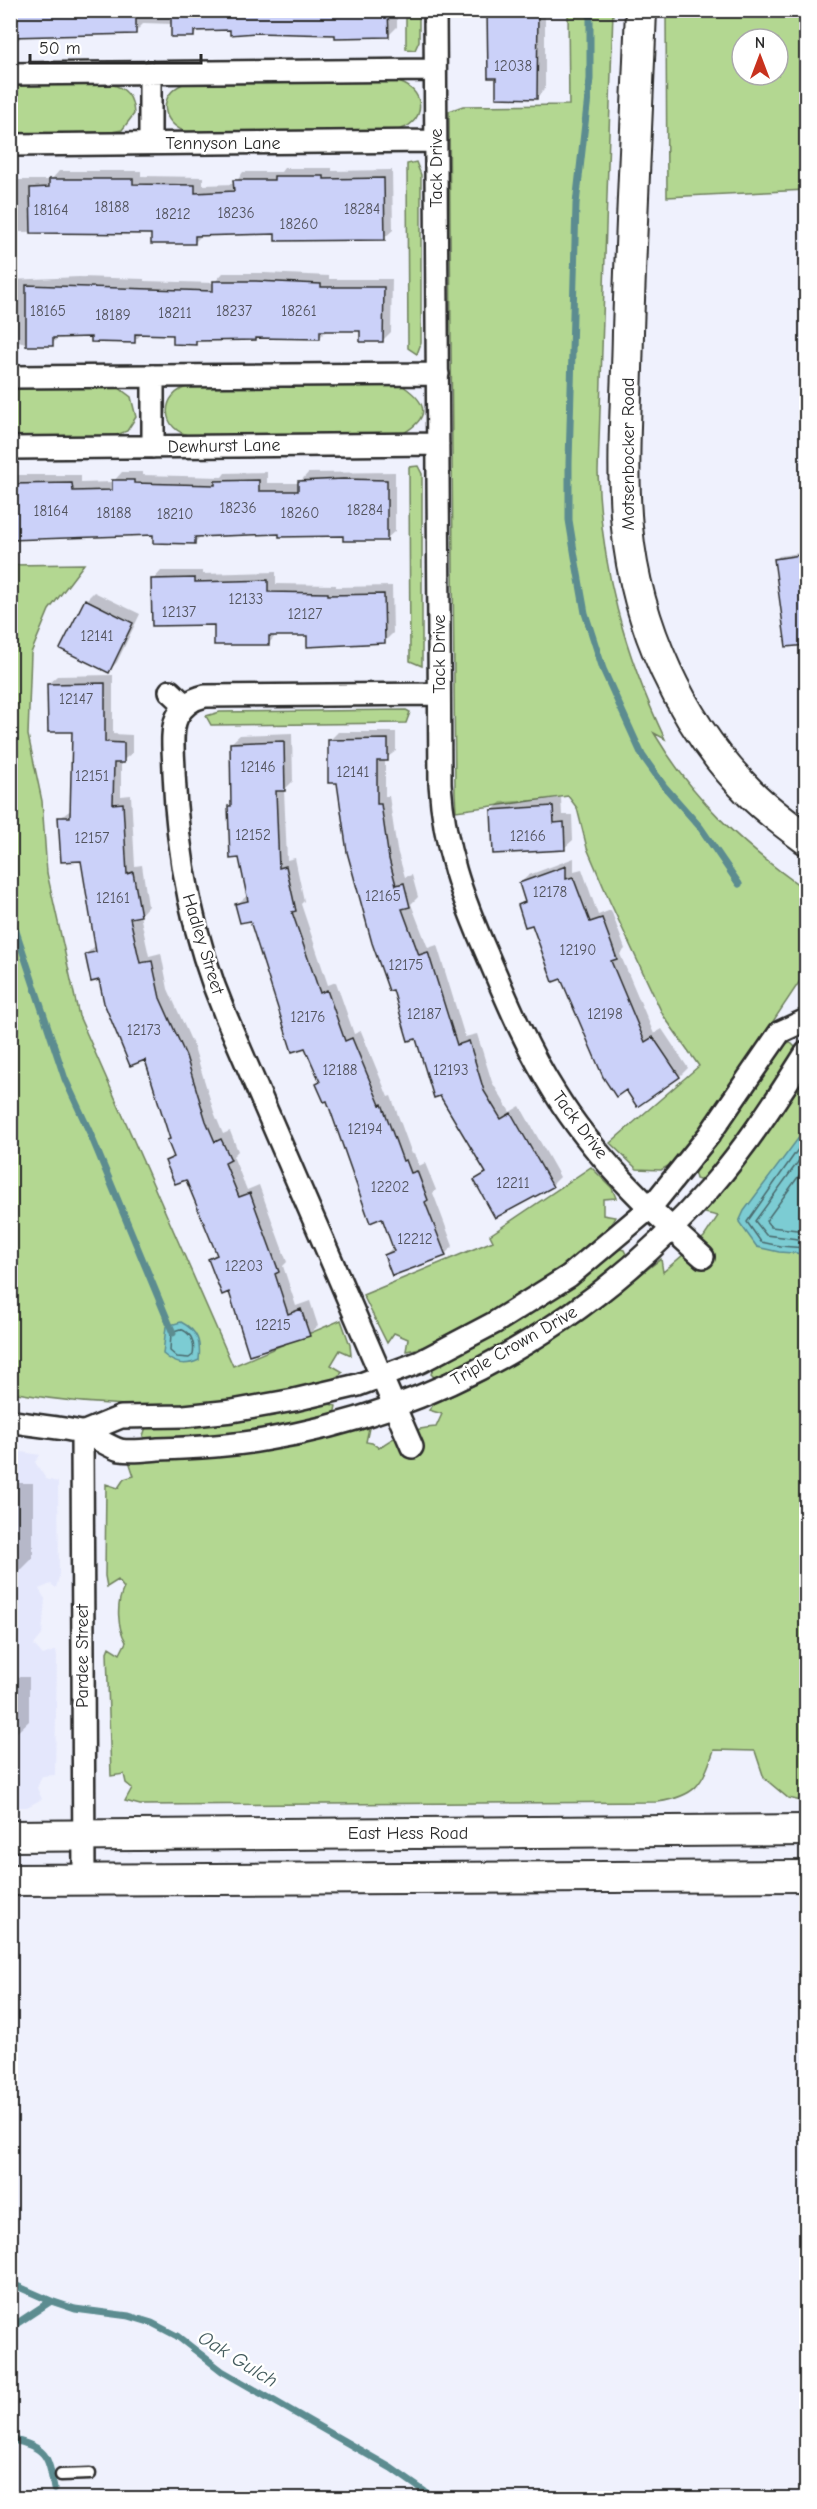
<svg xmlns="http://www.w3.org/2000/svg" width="817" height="2509" viewBox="0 0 817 2509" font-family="'Comic Neue',sans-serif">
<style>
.built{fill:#e4e7fc}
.green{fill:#b3d791;stroke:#6f815e;stroke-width:1.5;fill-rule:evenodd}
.water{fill:#7bccd3;stroke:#5b8c90;stroke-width:1.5}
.shadow{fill:#0003}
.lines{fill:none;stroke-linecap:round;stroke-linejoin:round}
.shore{stroke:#4b6b6e;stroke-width:1.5}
.stream{stroke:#5b8c90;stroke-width:7}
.building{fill:#cbd1f9;stroke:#2b2b2b;stroke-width:1.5}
.service-casing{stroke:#2b2b2b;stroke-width:15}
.minor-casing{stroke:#2b2b2b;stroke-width:26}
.secondary-casing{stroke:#2b2b2b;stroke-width:34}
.service{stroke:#fff;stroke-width:10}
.minor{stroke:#fff;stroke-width:21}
.secondary{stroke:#fff;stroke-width:30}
.labels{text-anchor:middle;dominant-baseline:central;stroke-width:5;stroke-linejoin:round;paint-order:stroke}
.number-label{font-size:15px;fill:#53545e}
.street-label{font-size:18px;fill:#2b2b2b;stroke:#fff}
.water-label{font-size:20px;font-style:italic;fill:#435b5d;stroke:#fff}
</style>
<rect width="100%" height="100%" fill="#eff1fd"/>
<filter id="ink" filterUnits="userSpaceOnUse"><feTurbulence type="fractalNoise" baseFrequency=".0167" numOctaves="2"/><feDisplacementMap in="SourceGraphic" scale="12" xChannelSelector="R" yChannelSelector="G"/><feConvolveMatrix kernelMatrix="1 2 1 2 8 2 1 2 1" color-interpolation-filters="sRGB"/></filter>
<g filter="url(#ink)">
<path class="built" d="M10 1450 40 1455 35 1462 46 1479 58 1482 59 1577 56 1588 51 1584 39 1589 45 1599 42 1635 34 1645 43 1655 56 1650 57 1656 55 1775 42 1776 37 1788 42 1799 27 1807H10Z"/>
<path class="green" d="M406 11H419V41L415 50 406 49Z
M568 11H613L598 472C601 568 624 653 665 739L654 733C694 800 743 846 806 890V972L705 1123 675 1162 661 1170 637 1169 610 1143 699 1066 663 1015 610 902 587 848 577 808 568 796 456 811 455 792 449 111 463 106 569 105Z
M666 11H806V190L667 197ZM742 39H778V75H742Z
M393 81C428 86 429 126 393 131L187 132C161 124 157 95 183 84Z
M10 84H110C127 88 133 97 134 114L122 130 111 132 11 134Z
M416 162 421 175V343L417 354 408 348 407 164Z
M191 386H403C429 404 430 418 402 434L193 436C159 432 159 392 191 386Z
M10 388H119L131 397 136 417 127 431 114 436 11 438Z
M418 466 422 474V666L410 661 409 467Z
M84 564 49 610 31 653 28 735 42 801 47 873 79 1016 233 1366 341 1320 350 1345 351 1355 340 1350 331 1365 343 1372C334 1381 317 1383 305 1386 210 1411 107 1410 11 1392L10 565Z
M406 710 410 712 406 723 211 725 206 716 220 712Z
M790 1042 796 1048 795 1053 731 1146 707 1178 702 1181 696 1179 694 1171 743 1107 785 1044Z
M806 1071V1802L788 1798 764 1778 755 1751 714 1750C702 1785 696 1796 658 1802L140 1805 125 1801 132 1788 126 1783 124 1774 111 1776 107 1652 109 1647 120 1654 126 1642C117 1627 116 1603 124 1588L118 1580 107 1587 105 1576 106 1484 118 1488 124 1479 134 1476 129 1461 218 1457 263 1451 369 1428 366 1442 372 1443 379 1448C395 1435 416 1428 436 1427L442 1414 429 1410 434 1404 479 1383 553 1340 661 1259 663 1272 704 1237 718 1216 705 1213 708 1207 751 1154Z
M591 1167 612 1188 616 1198 603 1199V1215L615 1217C598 1255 448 1347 406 1351L408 1339 394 1333 387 1343 363 1295 493 1241 490 1235Z
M620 1249 624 1250 626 1254 623 1263 526 1334 443 1378H435L431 1374 434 1365 492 1337 529 1315Z
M326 1403 336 1406 334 1415 235 1435 146 1440 143 1436 146 1427C208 1425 266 1418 326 1403Z"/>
<path class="water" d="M806 1128V1254L779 1252 757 1247 739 1222 744 1211Z
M181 1322C198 1331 201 1342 199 1360 184 1367 175 1364 163 1354L166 1326Z"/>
<path class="shadow" d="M10 10H397V27L388 36 231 28 200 29 193 36 173 24 144 23 135 32 22 36 13 45H10Z
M489 10H545V89L537 97 497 76Z
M284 168H332V171L392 170 393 230 384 238 276 233 202 235 194 243 153 232 92 231 17 232 10 240V175L18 176V180H51L59 171H141V176L203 177V185L235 184 243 172H281Z
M223 273H265L329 276V279H392L391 332 383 340 362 330H327L320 337 258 336 256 339H200L195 343 174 334 143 333 134 341 93 335 60 336 52 344 10 342V280L79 277 144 279V281L214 283Z
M122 472H142V475L222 477 225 473 267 472V483H299L308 473 395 472V531L386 539 344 534 281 533 202 535 195 542 154 533 16 538 10 542V475H81V483L113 482Z
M806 552V643L775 560 779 556Z
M161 571H203V574L276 572V584L336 585V587L392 586 393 633 385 641 277 634 269 643 215 623 153 580Z
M94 592 140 614 117 662 109 671 86 600Z
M113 675V734L132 735V753L121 762V796L131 795 135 866 142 865 148 906 140 915 149 956 161 953 168 989 194 1047 214 1112 223 1134 230 1131 238 1151 233 1156 247 1190 259 1185 287 1262 283 1266 296 1306 310 1301 318 1326 309 1334 229 1290 209 1260 217 1252 186 1178 167 1161 174 1154 146 1058 86 954 95 946 82 859 60 818 72 809 73 730 48 684 57 676Z
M338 732H396V751L385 759V796H389L397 850 405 877 412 875 418 897 411 904 428 948 437 945 465 1037 477 1034 492 1082 510 1112 520 1106 560 1177 552 1185 476 1180 486 1171 417 1037 394 988 329 741Z
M292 733 293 781 284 790 287 860 295 858 304 901 301 904 328 985 336 982 354 1034 361 1031 388 1097 391 1096 412 1154 414 1153 419 1166 425 1163 436 1190 433 1193 453 1246 445 1254 385 1255 394 1246 382 1216 321 1081 251 919 237 904 248 895 229 806 233 803 231 743 240 735Z
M561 798 562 815H572L573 840 564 848 493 810 501 802Z
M574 858V871L582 869 598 915 611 910 625 949 620 954 654 1034 662 1029 688 1068 680 1076 562 977 533 923 519 905 526 899 520 883 529 875Z
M10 1483H33V1558L16 1575H10Z
M10 1677H29V1721L10 1739Z"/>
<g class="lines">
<path class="shore" d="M806 1138 747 1222 761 1242 780 1246 806 1248
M806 1151 755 1221 766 1235 806 1240
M806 1166 766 1221 771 1227 806 1231
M180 1329C192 1333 195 1343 193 1355L189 1358 177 1357 170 1351 171 1332Z"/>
<path class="stream" d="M590 10V79L576 204 569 463V520L575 557 585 613 603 669 642 755 664 786 700 827 739 884
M10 913 65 1079 90 1133 173 1333
M10 2283 51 2301 75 2309 129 2316 152 2323 177 2336 222 2371 391 2468 434 2498
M10 2328 51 2301
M10 2439C47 2448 48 2454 54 2489"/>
</g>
<path class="building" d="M10 10H136V34L10 37Z
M171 10H388L389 37 335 38V35L256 33 230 35V30L194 31V37H171Z
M487 10H538L537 99 496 98V78H488Z
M274 176H324V179L384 178 385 240 275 241V234L195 236V244H151V234L31 233 30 188 49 187V179H133V184L195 185V193L234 191 233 180H274Z
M213 281H256L321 284V287H384L383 342H360V331H320V339L256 338V340L196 341V345L173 344V335L135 334V343L91 342V337L53 338V346H26V285L213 291Z
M343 479 387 480V541H343V536L279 537V534L195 537V544L153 543V535L10 540V484L72 483 73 491 112 490V480H134V483L215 485V481L259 480V491H298V481Z
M807 554V645L786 647 774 559Z
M195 578V582L268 580V592L328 593V595L384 594 385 643 307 647V636H269V645H214V625L152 626 151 579Z
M85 599 133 623 109 673 60 649Z
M105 683V742L124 743V763H114L113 804 123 803 127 874 133 872 141 916 130 918 140 963 152 961 160 998 186 1056 206 1121 215 1142 221 1139 231 1160 225 1163 239 1197 250 1193 279 1272 275 1274 288 1314 301 1309 310 1336 249 1355 229 1292 222 1295 208 1259 217 1255 186 1180 175 1184 165 1161 174 1157 167 1140 170 1139 145 1060 130 1066 104 1003 99 980 91 982 85 954 96 952 81 861 61 862 58 817H70L72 732H48L47 684Z
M388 739V761H377V804H381L389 859 396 885 404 883 410 907 402 909 419 955 428 952 457 1045 469 1041 484 1091 501 1119 511 1113 553 1187 495 1218 474 1180 486 1173 440 1096 434 1098 416 1039 408 1041 393 990 389 991 372 943 347 852 337 783H328V740Z
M284 741 285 791H276L279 868 286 866 296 911 292 912 320 993 327 990 345 1041 352 1038 380 1105 382 1104 403 1161 406 1160 411 1173 417 1171 428 1200 425 1202 446 1256 392 1276 384 1255 394 1251 382 1218 370 1223 327 1101 324 1102 316 1084 320 1082 305 1048 292 1052 250 921 240 923 235 904 248 901 239 858 230 859 228 806H231L230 743Z
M553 806 554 823 564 822 565 850 493 854 491 810Z
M566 866V879L573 877 590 922 602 918 617 959 611 961 645 1042 653 1037 680 1077 637 1107 626 1090 616 1097 603 1077 561 979 553 982 532 925 525 927 518 905 525 902 519 883Z"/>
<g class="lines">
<g class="service-casing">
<path id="service" d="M61 2475 90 2474"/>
</g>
<g class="minor-casing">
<path id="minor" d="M435 10 440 784C444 847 462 897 487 954 507 1001 527 1049 555 1093 593 1155 649 1209 703 1257
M150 72V143
M10 74 435 70
M10 145 436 141
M153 376V447
M10 377 438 374
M10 448 438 444
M170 691 185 705
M10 1421C34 1426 58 1427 81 1432 95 1436 107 1446 120 1450 132 1452 147 1450 158 1449 193 1448 228 1446 263 1440 438 1412 594 1321 710 1188 746 1147 777 1099 806 1053
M82 1433 121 1417 184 1416 232 1411 294 1400 358 1385 420 1362 494 1323 569 1276 651 1207 709 1135 780 1032 806 1020
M82 1433 84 1880
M412 1447 225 1014C192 935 177 857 174 772 174 756 170 732 177 717 183 705 192 699 205 696L439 694"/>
</g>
<g class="secondary-casing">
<path id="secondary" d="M641 10C637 118 631 225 628 332 627 397 621 463 627 527 636 625 681 723 750 793 767 810 787 825 806 839
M10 1836 806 1830
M10 1880 806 1876"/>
</g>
<use href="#service" class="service"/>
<use href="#minor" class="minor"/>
<use href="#secondary" class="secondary"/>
</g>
</g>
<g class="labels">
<g class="number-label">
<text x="513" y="66">12038</text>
<text x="112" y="207">18188</text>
<text x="362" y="209">18284</text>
<text x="51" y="210">18164</text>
<text x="236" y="213">18236</text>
<text x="173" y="214">18212</text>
<text x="299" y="224">18260</text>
<text x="48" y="311">18165</text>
<text x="234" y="311">18237</text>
<text x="299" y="311">18261</text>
<text x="175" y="313">18211</text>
<text x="113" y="315">18189</text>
<text x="238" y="508">18236</text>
<text x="365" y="510">18284</text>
<text x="51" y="511">18164</text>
<text x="114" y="513">18188</text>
<text x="300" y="513">18260</text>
<text x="175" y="514">18210</text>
<text x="246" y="599">12133</text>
<text x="179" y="612">12137</text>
<text x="305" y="614">12127</text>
<text x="97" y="636">12141</text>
<text x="76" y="699">12147</text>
<text x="258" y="767">12146</text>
<text x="353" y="772">12141</text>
<text x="92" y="776">12151</text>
<text x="253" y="835">12152</text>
<text x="528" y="836">12166</text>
<text x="92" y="838">12157</text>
<text x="550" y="892">12178</text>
<text x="383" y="896">12165</text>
<text x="113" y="898">12161</text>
<text x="578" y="950">12190</text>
<text x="406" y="965">12175</text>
<text x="424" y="1014">12187</text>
<text x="605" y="1014">12198</text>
<text x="308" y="1017">12176</text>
<text x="144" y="1030">12173</text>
<text x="340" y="1070">12188</text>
<text x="451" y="1070">12193</text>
<text x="365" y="1129">12194</text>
<text x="513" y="1183">12211</text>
<text x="390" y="1187">12202</text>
<text x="415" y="1239">12212</text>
<text x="244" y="1266">12203</text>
<text x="273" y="1325">12215</text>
</g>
<g class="street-label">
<text x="223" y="143">Tennyson Lane</text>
<text transform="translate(436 168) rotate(-90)">Tack Drive</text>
<text transform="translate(224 446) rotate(-1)">Dewhurst Lane</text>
<text transform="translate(628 454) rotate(-90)">Motsenbocker Road</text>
<text transform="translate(439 654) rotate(-90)">Tack Drive</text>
<text transform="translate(203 944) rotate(73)">Hadley Street</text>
<text transform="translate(580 1125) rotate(53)">Tack Drive</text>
<text transform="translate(514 1346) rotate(-30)">Triple Crown Drive</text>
<text transform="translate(82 1656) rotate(-90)">Pardee Street</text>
<text x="408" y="1833">East Hess Road</text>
</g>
<g class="water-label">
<text transform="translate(238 2359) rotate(32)">Oak Gulch</text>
</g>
</g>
<rect width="817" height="2509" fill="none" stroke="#fff" stroke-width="36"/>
<rect x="18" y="18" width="781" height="2473" fill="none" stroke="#2b2b2b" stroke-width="2" filter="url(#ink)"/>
<g transform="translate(760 57)"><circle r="28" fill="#ffffff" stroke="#aaaaaa" stroke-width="1.5"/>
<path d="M0-4.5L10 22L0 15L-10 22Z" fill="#c8321e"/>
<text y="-9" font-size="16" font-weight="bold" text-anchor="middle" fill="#2b2b2b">N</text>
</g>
<path d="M30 54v9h171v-9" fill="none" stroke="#2b2b2b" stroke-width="3"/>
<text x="39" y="54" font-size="18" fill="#2b2b2b" stroke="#ffffff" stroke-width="4.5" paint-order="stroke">50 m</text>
</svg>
